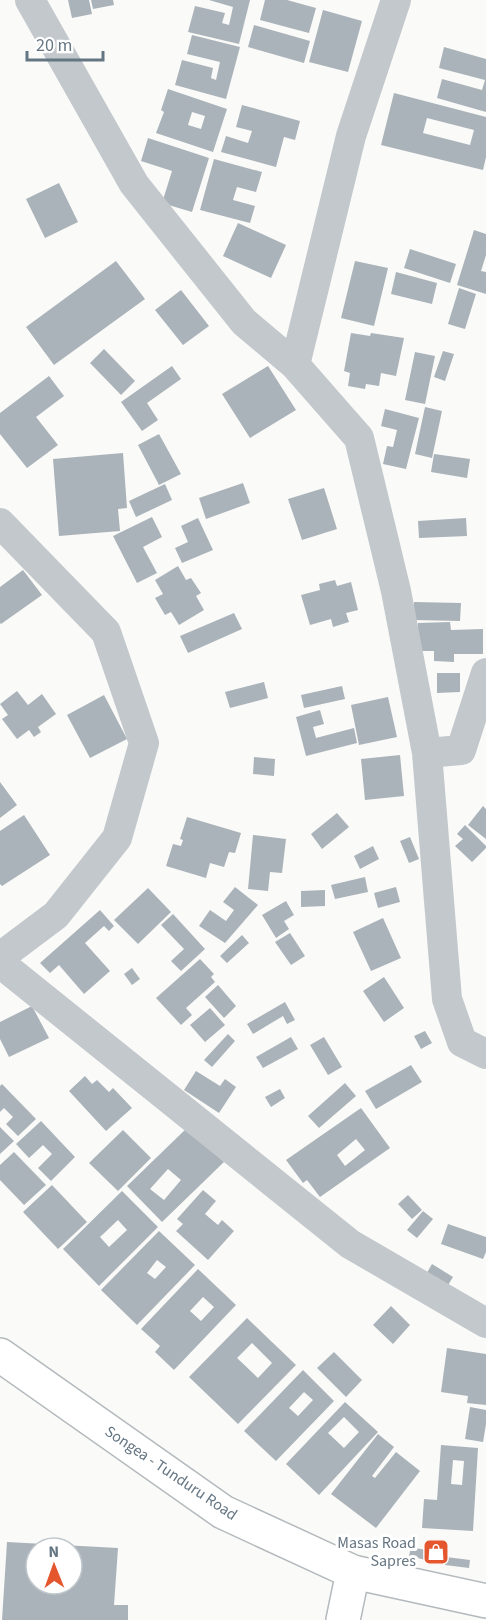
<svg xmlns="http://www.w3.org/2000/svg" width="486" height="1620" viewBox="0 0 486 1620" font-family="'Source Sans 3',sans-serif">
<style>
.building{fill:#aab3b9;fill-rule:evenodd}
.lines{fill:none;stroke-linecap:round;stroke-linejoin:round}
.major-casing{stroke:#b5babe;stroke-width:36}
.highway-casing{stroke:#b4b9bd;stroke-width:36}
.minor{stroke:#c3c8cc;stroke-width:30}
.major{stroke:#fff;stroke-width:33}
.highway{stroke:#fff;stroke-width:33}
.labels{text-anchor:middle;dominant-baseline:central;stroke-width:6;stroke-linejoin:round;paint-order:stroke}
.street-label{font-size:16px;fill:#657683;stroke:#fff}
.poi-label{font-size:16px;fill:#657683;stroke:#fff;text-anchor:end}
</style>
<rect width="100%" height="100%" fill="#fafaf8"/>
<path class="building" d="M68 0H89L92 14 72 18Z
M91 0H113L114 5 93 9Z
M209 0H250L239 44 188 32 195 6 225 13 222 23 229 25 233 7Z
M265 0H287L316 8 309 33 260 20Z
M323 10 362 21 348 72 309 62Z
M254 25 310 41 304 63 248 47Z
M192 35 240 47 226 99 175 85 182 60 213 68 211 78 216 80 220 62 187 54Z
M444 47 486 59V112L437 98 442 79 482 90 485 80 439 68Z
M168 89 227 109 213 152 156 133 164 112 161 110ZM192 112 205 116 201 129 188 125Z
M394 93 486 117V157L483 170 381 145ZM427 118 474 130 470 145 423 133Z
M242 105 300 121 295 140 284 137 276 167 221 152 226 136 248 143 252 131 236 127Z
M148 138 209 158 192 212 162 203 172 171 141 161Z
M214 159 262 172 256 192 237 187 233 200 255 206 250 223 200 210Z
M59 183 78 222 45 238 26 199Z
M238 223 286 245 271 278 223 256Z
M474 230 486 234V255L481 271 486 272V294L457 285Z
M410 249 456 264 450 283 404 268Z
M116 261 145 299 54 365 26 327Z
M355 261 388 268 374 326 341 318Z
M396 272 437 283 432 304 391 294Z
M459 288 476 294 465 329 448 324Z
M181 290 209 326 183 345 155 310Z
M351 333 370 336 371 333 404 338 396 376 381 373 379 386 366 384 365 389 348 386 350 373 344 371Z
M104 349 135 381 121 395 90 363Z
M443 351 454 354 445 381 434 377Z
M415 352 435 356 425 404 405 400Z
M172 366 181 379 147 403 158 420 142 431 121 402Z
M268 366 296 410 250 438 222 394Z
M49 376 64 396 36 417 58 445 27 468 0 434V413Z
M425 407 442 411 432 458 415 454Z
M385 409 419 418 406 469 383 464 387 446 393 447 397 430 381 426Z
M159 434 181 474 159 485 138 445Z
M123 453 127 508 118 509 120 531 59 536 53 459Z
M434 454 470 459 467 478 431 472Z
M243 483 250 503 206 519 199 498Z
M165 484 172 500 136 517 129 501Z
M324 488 337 529 302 540 288 499Z
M152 517 162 537 143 547 157 573 137 583 113 536Z
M198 518 213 550 182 563 175 548 188 542 181 526Z
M466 518 467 536 419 538 418 521Z
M178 566 186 580 191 578 201 593 196 596 204 610 179 625 171 612 165 615 155 598 163 594 155 580Z
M23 570 42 595 1 624 0 623V587Z
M335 580 337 586 351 582 358 610 346 613 349 622 333 627 331 619 310 625 301 595 320 590 319 584Z
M414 602 461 603 460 621 414 620Z
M234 613 242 629 188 653 180 636Z
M450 622 451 630 483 629V654H454V662L434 661V651H418V623Z
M437 673H460V692L437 693Z
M264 682 268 698 230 708 225 692Z
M342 686 345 699 304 708 301 695Z
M17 691 28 705 42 694 56 714 38 727 41 732 34 737 29 730 17 739 2 719 8 715 0 704Z
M104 695 127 739 90 758 67 715Z
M388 697 397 737 359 745 351 705Z
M320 710 324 724 313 727 316 738 354 728 357 743 306 756 296 717Z
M400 755 404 796 365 800 361 759Z
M254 757 275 759 274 776 253 774Z
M0 782 17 805 0 818Z
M483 806 486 809V839L468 825Z
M337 813 349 827 322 849 311 834Z
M24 815 50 855 2 886 0 884V831Z
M187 817 241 833 235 853 229 852 224 867 210 863 206 878 166 866 173 844 181 846 183 840 180 839Z
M465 825 486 846V848L472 862 455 846 463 839 457 834Z
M253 835 286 839 282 873 270 872 268 891 248 889Z
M410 837 419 859 409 863 400 841Z
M373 846 379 859 360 869 354 856Z
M365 877 368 892 335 899 331 885Z
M235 887 258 905 225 943 199 926 210 910 226 921 234 910 223 902Z
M396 887 400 902 378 908 374 893Z
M148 888 171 912 138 944 114 920Z
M325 890V906L301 907V891Z
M286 901 294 915 284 921 289 929 276 938 262 915Z
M100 910 114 926 109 931 104 926 85 943 110 971 84 994 59 965 50 973 40 963Z
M173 914 205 949 181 971 171 961 184 949 161 925Z
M383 918 401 958 371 971 353 932Z
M290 933 305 956 291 965 275 942Z
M242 935 249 943 227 963 220 956Z
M200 959 214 974 211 977 215 982 186 1008 192 1015 181 1025 156 998Z
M132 968 140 979 132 985 124 974Z
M384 977 404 1008 384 1022 363 991Z
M218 985 236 1006 224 1018 205 997Z
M285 1002 295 1020 287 1024 283 1016 253 1034 247 1024Z
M32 1006 49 1038 9 1057 0 1039V1022Z
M210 1008 225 1025 205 1042 190 1025Z
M425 1031 432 1043 421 1049 414 1036Z
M228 1034 235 1041 212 1067 204 1060Z
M291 1037 298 1049 263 1068 256 1057Z
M324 1037 342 1067 328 1075 310 1045Z
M411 1065 422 1082 376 1109 365 1091Z
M196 1071 220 1086 225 1079 236 1087 219 1113 184 1090Z
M85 1076 92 1084 97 1080 109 1092 113 1088 132 1108 106 1131 69 1091Z
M345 1083 356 1096 319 1128 308 1116Z
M2 1084 36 1119 18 1136 6 1124 13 1117 4 1108 0 1112V1086Z
M280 1089 285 1098 271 1107 265 1097Z
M361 1108 390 1148 320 1197 307 1180 303 1183 286 1160ZM356 1139 365 1150 345 1166 337 1155Z
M41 1121 75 1157 51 1181 38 1168 52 1154 43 1145 29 1158 16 1144Z
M189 1126 224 1162 162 1222 127 1186ZM168 1169 181 1180 164 1200 150 1189Z
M0 1127 14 1141 0 1154Z
M123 1130 151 1158 118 1191 89 1163Z
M14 1152 46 1185 24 1205 0 1180V1165Z
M52 1185 87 1222 58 1249 23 1212Z
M203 1190 216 1201 205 1214 218 1225 222 1220 234 1231 208 1260 176 1231 183 1224 177 1219Z
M122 1191 158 1227 99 1286 63 1249ZM118 1220 127 1230 109 1247 100 1237Z
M408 1195 422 1210 412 1219 398 1204Z
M423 1211 433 1219 417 1238 407 1230Z
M448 1224 486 1237V1252L483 1259 441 1244Z
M159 1231 195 1265 137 1325 101 1290ZM157 1260 166 1267 155 1279 147 1273Z
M432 1264 453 1277 442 1295 421 1283Z
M198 1269 236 1305 174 1370 155 1352 160 1346 141 1329ZM203 1297 214 1307 201 1321 190 1311Z
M391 1306 410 1325 393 1344 373 1325Z
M247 1318 296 1365 238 1424 189 1377ZM252 1343 272 1363 258 1378 237 1358Z
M447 1348 486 1354V1405L467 1403 468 1396 441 1392Z
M334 1352 362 1380 346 1397 317 1368Z
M303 1370 334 1401 276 1461 244 1431ZM304 1392 313 1400 298 1416 289 1408Z
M345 1402 378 1432 319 1495 286 1464ZM344 1417 359 1432 344 1448 328 1433Z
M470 1407 486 1410V1424L483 1442 465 1439Z
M378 1434 394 1447 372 1476 375 1478 396 1452 420 1471 376 1528 331 1494Z
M441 1445 478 1448 473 1531 422 1528 424 1499 437 1500ZM453 1460 464 1461 462 1485 451 1484Z
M7 1542 118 1548 114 1605H128V1620H2ZM36 1548H72V1584H36Z
M411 1547 436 1552 434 1562 409 1556Z
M446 1557 470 1560 469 1568 445 1565Z"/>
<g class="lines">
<g class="major-casing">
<path id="major" d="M343 1620 353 1572"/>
</g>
<g class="highway-casing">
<path id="highway" d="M0 1355 223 1512 353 1572 486 1601"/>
</g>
<path class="minor" d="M30 0 134 184 244 322 295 365 359 438 396 591 427 753 447 999 462 1042 486 1054
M295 365 351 136 396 0
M0 523 106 632 144 743 117 838 56 915 0 957
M427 753 461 750 486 673
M0 963 350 1244 486 1323"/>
<use href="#major" class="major"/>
<use href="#highway" class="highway"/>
</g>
<defs>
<g id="shop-square" transform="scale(1.35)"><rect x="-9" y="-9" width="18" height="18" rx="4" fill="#e4572e" stroke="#fff"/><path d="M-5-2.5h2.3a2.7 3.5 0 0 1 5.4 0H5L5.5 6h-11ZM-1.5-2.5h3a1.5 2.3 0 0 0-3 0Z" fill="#fff"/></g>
</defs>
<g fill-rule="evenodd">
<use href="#shop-square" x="436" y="1552"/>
</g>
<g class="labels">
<g class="street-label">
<text transform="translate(171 1473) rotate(34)">Songea - Tunduru Road</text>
</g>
<g class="poi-label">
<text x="416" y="1543">Masas Road<tspan x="416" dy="18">Sapres</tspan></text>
</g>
</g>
<g transform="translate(54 1566) rotate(359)"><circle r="28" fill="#ffffff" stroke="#c1c8cd" stroke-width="1.5"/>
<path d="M0-4.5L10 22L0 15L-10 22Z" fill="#e4572e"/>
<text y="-9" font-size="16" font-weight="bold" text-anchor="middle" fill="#657683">N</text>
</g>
<path d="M27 51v9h76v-9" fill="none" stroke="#657683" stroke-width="3"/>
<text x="36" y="51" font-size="18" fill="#657683" stroke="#ffffff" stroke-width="4.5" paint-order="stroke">20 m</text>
</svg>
